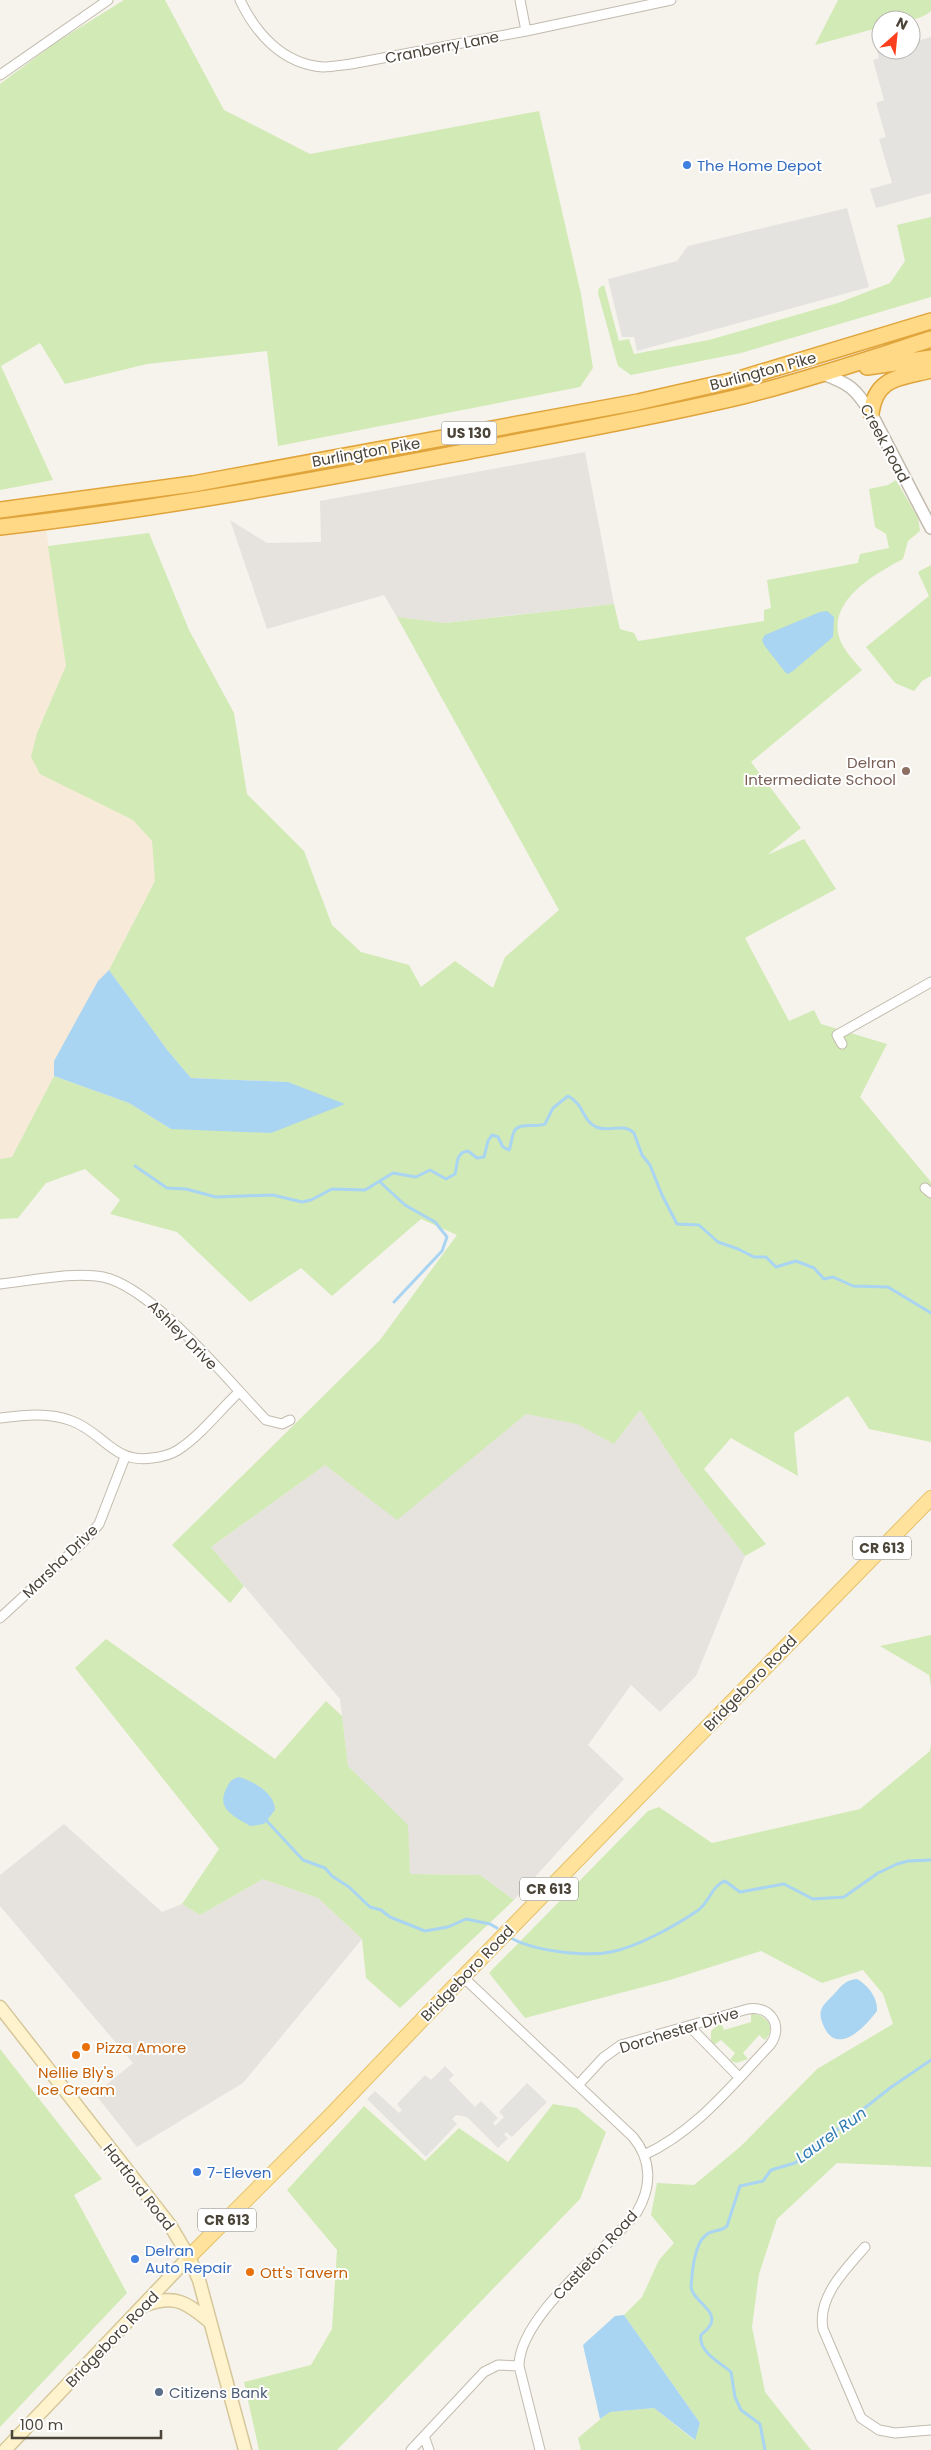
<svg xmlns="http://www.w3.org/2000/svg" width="931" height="2450" viewBox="0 0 931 2450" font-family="Poppins,sans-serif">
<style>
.commercial{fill:#f7ead8}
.industrial{fill:#e6e2dd}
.green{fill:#d2eab5}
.parking{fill:#e5e3e0}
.water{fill:#a9d4f2}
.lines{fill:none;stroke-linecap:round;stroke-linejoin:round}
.stream{stroke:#a9d4f2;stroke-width:3}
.minor-casing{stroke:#c2bbae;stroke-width:11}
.tertiary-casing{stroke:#c2bbae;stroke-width:14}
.secondary-casing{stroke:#d6c79b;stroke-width:15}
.primary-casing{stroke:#e6c16a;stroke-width:16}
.trunk-casing{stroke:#e0a43c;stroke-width:18}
.minor{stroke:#fff;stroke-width:9}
.tertiary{stroke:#fff;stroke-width:11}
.secondary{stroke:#fff3cd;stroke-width:12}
.primary{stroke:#ffe39c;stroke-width:14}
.trunk{stroke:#ffd985;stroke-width:15}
.shop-dot{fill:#3f7fe0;stroke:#fff;stroke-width:2}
.education-dot{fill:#8d6e63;stroke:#fff;stroke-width:2}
.food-dot{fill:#e8710a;stroke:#fff;stroke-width:2}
.service-dot{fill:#5c6f8a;stroke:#fff;stroke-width:2}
.labels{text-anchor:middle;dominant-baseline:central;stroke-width:4;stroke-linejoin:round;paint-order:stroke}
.shield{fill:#fff;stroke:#817c74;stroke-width:1}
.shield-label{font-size:14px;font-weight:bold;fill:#4b4439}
.street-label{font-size:15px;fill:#4b4439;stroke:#fff}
.shop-label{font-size:15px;fill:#366cbe;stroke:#fff;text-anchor:start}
.education-label{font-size:15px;fill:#785e54;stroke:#fff;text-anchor:end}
.food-label{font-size:15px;fill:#c56008;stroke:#fff;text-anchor:start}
.service-label{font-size:15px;fill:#4e5e75;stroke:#fff;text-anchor:start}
.water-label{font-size:16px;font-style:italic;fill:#2e7ab2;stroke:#fff}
</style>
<rect width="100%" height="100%" fill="#f6f3ec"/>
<path class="commercial" d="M45 522 66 666 37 733 79 793 133 820 152 841 155 881 12 1157 0 1159V527Z"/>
<path class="industrial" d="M585 452 614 604 444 623 397 617 384 595 267 629 230 520 267 543 321 542 320 501Z
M640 1410 683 1475 745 1556 696 1676 660 1712 631 1685 588 1745 624 1779 514 1900 480 1875 410 1874 407 1825 348 1766 340 1699 211 1547 325 1465 397 1519 526 1414 578 1424 614 1444Z
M64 1824 162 1912 182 1904 200 1915 263 1879 318 1898 362 1939 243 2083 137 2147 95 2094 133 2063 0 1906V1875Z"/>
<path class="green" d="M124 0H165L224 110 310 154 539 111 581 294 593 368 580 387 278 446 267 351 147 364 65 384 40 343 1 366 53 480 0 490V84L55 43Z
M838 0H931V11C918 23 897 20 881 20V27L815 45Z
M931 217V297L741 353 631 375 618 366 598 293 599 288 604 285 619 341 629 339 634 354 709 340 838 303 890 283 905 261 897 225Z
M896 480 918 518 920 531 908 541 903 559C874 574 820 605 843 646 848 655 856 663 862 670L751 762 801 828 767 855 804 839 836 889 745 938 789 1021 814 1010 821 1024 887 1044 860 1097 931 1182V1442L869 1429 848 1396 794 1433 798 1476 731 1438 704 1469 766 1544 745 1556 683 1475 640 1410 614 1444 577 1424 526 1414 397 1520 325 1465 211 1547 244 1586 230 1603 172 1545 380 1340 457 1235 421 1219 332 1296 301 1268 250 1302 177 1232 110 1214 120 1200 85 1169 46 1183 18 1218 0 1219V1159L12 1157 54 1076 129 1103 171 1129 288 1082 191 1078 168 1051 109 970 155 881 152 841 133 820 40 774 31 757 37 733 66 666 48 546 149 533 189 630 234 713 247 794 304 851 332 925 361 952 409 965 421 987 455 961 493 988 505 957 559 910 397 617 445 623 614 604 620 629 634 633 638 641 764 621V610L771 608 767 580 858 563 860 554 889 548 886 534 875 527 869 489 888 485Z
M931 565V676L922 681 914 691 895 683 866 647 929 596 918 572Z
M931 1635V1686L929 1675 880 1646Z
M106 1639 275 1759 326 1701 342 1716 348 1766 408 1825 410 1874 480 1875 514 1900 400 2008 366 1978 362 1939 318 1898 263 1879 200 1915 182 1904 219 1849 75 1668Z
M931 1745V2167L837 2163 777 2219 759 2274 752 2327 765 2392 811 2450H581L578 2438 609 2412 654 2408 694 2440 700 2423 624 2315 642 2297 659 2260 674 2243 651 2215 657 2183 694 2185 740 2147 817 2069 893 2024 883 1994 863 1970 822 1983 761 1951 670 1980 525 2018 489 1973 648 1811 659 1807 712 1843 860 1809 930 1751Z
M751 2014C765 2013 778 2028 765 2040L759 2035 743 2053 748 2059 736 2063 730 2060 735 2053 721 2040 714 2045 711 2040V2031L721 2022 724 2030 751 2022Z
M0 2049 102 2179 74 2195 127 2293 0 2427Z
M553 2104 577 2108 606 2132 580 2199 337 2450H259L244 2382 311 2365 332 2329 337 2250 287 2190 364 2106 425 2161 459 2128 508 2162Z"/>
<path class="parking" d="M931 37V193L876 208 870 189 892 183 879 139 886 137 876 103 884 100 873 60 879 58 877 51 911 50V42Z
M847 208 869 287 637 351 634 337H622L608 279 677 261 688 246Z
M445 2066 454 2075 449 2080 475 2107 481 2101 498 2118 493 2123 495 2126 504 2117 499 2112 527 2083 547 2102 512 2137 506 2132 504 2135 508 2138 498 2148 467 2117 456 2115 452 2119 457 2124 426 2157 367 2099 375 2091 399 2113 402 2110 397 2104 425 2075 431 2080Z"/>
<path class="water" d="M827 611 834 617 833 637 793 671 788 674 785 672 764 645 762 640 765 635 820 612Z
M109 970 168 1051 191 1078 288 1082 345 1104 271 1133 171 1129 129 1103 54 1076V1061L98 981Z
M239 1777C253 1781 275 1793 275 1810L264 1824 250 1826C234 1816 215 1809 227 1787 230 1781 232 1779 239 1777Z
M857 1979C868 1985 878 1998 877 2011 865 2027 838 2056 824 2027 821 2020 819 2014 822 2008 825 2002 831 1998 835 1993 842 1985 846 1980 857 1979Z
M624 2315 700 2423 695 2440 654 2408 610 2412 600 2419 583 2345 615 2316Z"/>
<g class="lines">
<path class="stream" d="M135 1166 167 1188 186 1189 216 1197 273 1195 302 1202 311 1200 332 1189 365 1190 393 1173 416 1177 430 1170 446 1179 455 1174C458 1164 455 1153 468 1151L477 1158 484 1157 488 1141 492 1135 498 1137 503 1147 509 1150C512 1144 511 1136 515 1130 521 1122 536 1128 545 1124L553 1108 568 1096C584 1104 582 1120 596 1127 610 1133 622 1122 634 1133L642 1155 650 1165 662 1195 677 1224 699 1225 718 1242 738 1249 754 1257H766L776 1267 796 1261 814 1268 824 1279 833 1277 853 1286 888 1287 931 1313
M380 1182 405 1205 435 1222 447 1237 442 1251 394 1302
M265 1819 303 1860 325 1868 332 1876 349 1887 370 1907 381 1910 390 1917 425 1931 448 1927 466 1919 490 1924 497 1928
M511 1938C534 1951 585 1957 611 1952 637 1947 675 1926 697 1911 709 1904 711 1886 725 1881L740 1892 784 1884 813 1899 844 1897 878 1873 897 1864 908 1861 931 1860
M765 2450 760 2424 741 2410 735 2397 731 2372C721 2363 698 2352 701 2335 704 2332 707 2330 709 2327 721 2311 692 2301 691 2287 692 2273 694 2244 706 2235 713 2229 722 2232 727 2226L740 2186 763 2181 771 2170 795 2163 890 2088 931 2060"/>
<g class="minor-casing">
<path id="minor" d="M240 0C256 34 283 64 323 67 332 67 342 65 351 64L526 31 671 0
M520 0 526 31
M0 75 108 0
M842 1044 837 1035 931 982
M925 1188 931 1193
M0 1284C31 1281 73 1271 103 1277 153 1287 229 1382 266 1420L282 1424 290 1420
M0 1418C24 1415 49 1412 72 1421 104 1433 114 1464 152 1458 161 1457 170 1455 178 1450 201 1435 219 1411 239 1392
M0 1618 83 1542 99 1524 125 1457
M463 1977 633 2137C652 2160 652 2187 637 2212 606 2251 519 2316 519 2366L540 2450
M693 2026 695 2032 739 2077
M579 2084 603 2058 621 2045 748 2009C771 2005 784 2027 770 2045 731 2086 696 2131 644 2155
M865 2247C845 2270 817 2297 823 2329L861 2418 879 2430 895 2433 931 2430
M424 2436 429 2450
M411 2450 484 2372 498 2365 519 2366"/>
</g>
<g class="tertiary-casing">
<path id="tertiary" d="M823 374C850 384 855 388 871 413L931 528"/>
</g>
<g class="secondary-casing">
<path id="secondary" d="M0 2007 170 2225 189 2257 199 2280 245 2450
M146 2305C176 2294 187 2303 210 2322
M5 2450 189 2257"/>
</g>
<g class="primary-casing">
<path id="primary" d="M189 2257 329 2117 463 1977 931 1498"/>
</g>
<g class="trunk-casing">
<path id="trunk" d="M867 367 931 358
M871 413C876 376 901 378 931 370
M0 510 193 484 638 402 739 379 931 321
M0 527C151 510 299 483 448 455 547 436 646 419 743 396 807 380 869 359 931 339"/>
</g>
<use href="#minor" class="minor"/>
<use href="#tertiary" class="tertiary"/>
<use href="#secondary" class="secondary"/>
<use href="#primary" class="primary"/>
<use href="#trunk" class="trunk"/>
</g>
<g class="shop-dot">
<circle cx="687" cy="165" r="5"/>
<circle cx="197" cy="2172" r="5"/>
<circle cx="135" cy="2259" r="5"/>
</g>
<circle class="education-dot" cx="906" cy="771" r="5"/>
<g class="food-dot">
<circle cx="86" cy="2047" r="5"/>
<circle cx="76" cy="2055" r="5"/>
<circle cx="250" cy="2272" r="5"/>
</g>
<circle class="service-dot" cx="159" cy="2392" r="5"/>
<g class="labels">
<g class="shield">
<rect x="441.5" y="421.5" width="55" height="23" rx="4"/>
<rect x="853" y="1536.5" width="58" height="23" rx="4"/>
<rect x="520" y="1877.5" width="58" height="23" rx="4"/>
<rect x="198" y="2208.5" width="58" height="23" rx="4"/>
</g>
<g class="shield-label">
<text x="469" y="433">US 130</text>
<text x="882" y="1548">CR 613</text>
<text x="549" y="1889">CR 613</text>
<text x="227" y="2220">CR 613</text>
</g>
<g class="street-label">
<text transform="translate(442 47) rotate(-11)">Cranberry Lane</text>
<text transform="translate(763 371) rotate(-15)">Burlington Pike</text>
<text transform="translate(885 443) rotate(62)">Creek Road</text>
<text transform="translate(366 452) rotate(-10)">Burlington Pike</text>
<text transform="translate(183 1335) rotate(45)">Ashley Drive</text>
<text transform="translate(60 1561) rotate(-44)">Marsha Drive</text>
<text transform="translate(750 1683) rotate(-46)">Bridgeboro Road</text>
<text transform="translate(467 1973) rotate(-46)">Bridgeboro Road</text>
<text transform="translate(679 2030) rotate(-17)">Dorchester Drive</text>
<text transform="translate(139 2187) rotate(52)">Hartford Road</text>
<text transform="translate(595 2255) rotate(-47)">Castleton Road</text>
<text transform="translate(112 2339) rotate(-46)">Bridgeboro Road</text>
</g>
<g class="shop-label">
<text x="697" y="165">The Home Depot</text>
<text x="207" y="2172">7-Eleven</text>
<text x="145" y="2250">Delran<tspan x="145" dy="17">Auto Repair</tspan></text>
</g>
<g class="education-label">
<text x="896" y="762">Delran<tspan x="896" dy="17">Intermediate School</tspan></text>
</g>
<g class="food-label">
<text x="96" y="2047">Pizza Amore</text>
<text x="76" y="2072" text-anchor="middle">Nellie Bly's<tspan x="76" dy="17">Ice Cream</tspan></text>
<text x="260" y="2272">Ott's Tavern</text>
</g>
<g class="service-label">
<text x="169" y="2392">Citizens Bank</text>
</g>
<g class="water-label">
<text transform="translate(831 2135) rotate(-36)">Laurel Run</text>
</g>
</g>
<g transform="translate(896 35) rotate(27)"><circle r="24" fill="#ffffff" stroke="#b7b4b0"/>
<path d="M0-4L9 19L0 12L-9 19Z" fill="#fc3f1d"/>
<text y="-8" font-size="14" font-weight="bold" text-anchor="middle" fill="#4b4439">N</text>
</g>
<path d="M12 2430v8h149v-8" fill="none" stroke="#4b4439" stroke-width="2.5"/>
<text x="20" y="2430" font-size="15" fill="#4b4439" stroke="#ffffff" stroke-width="4" paint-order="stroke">100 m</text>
</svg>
